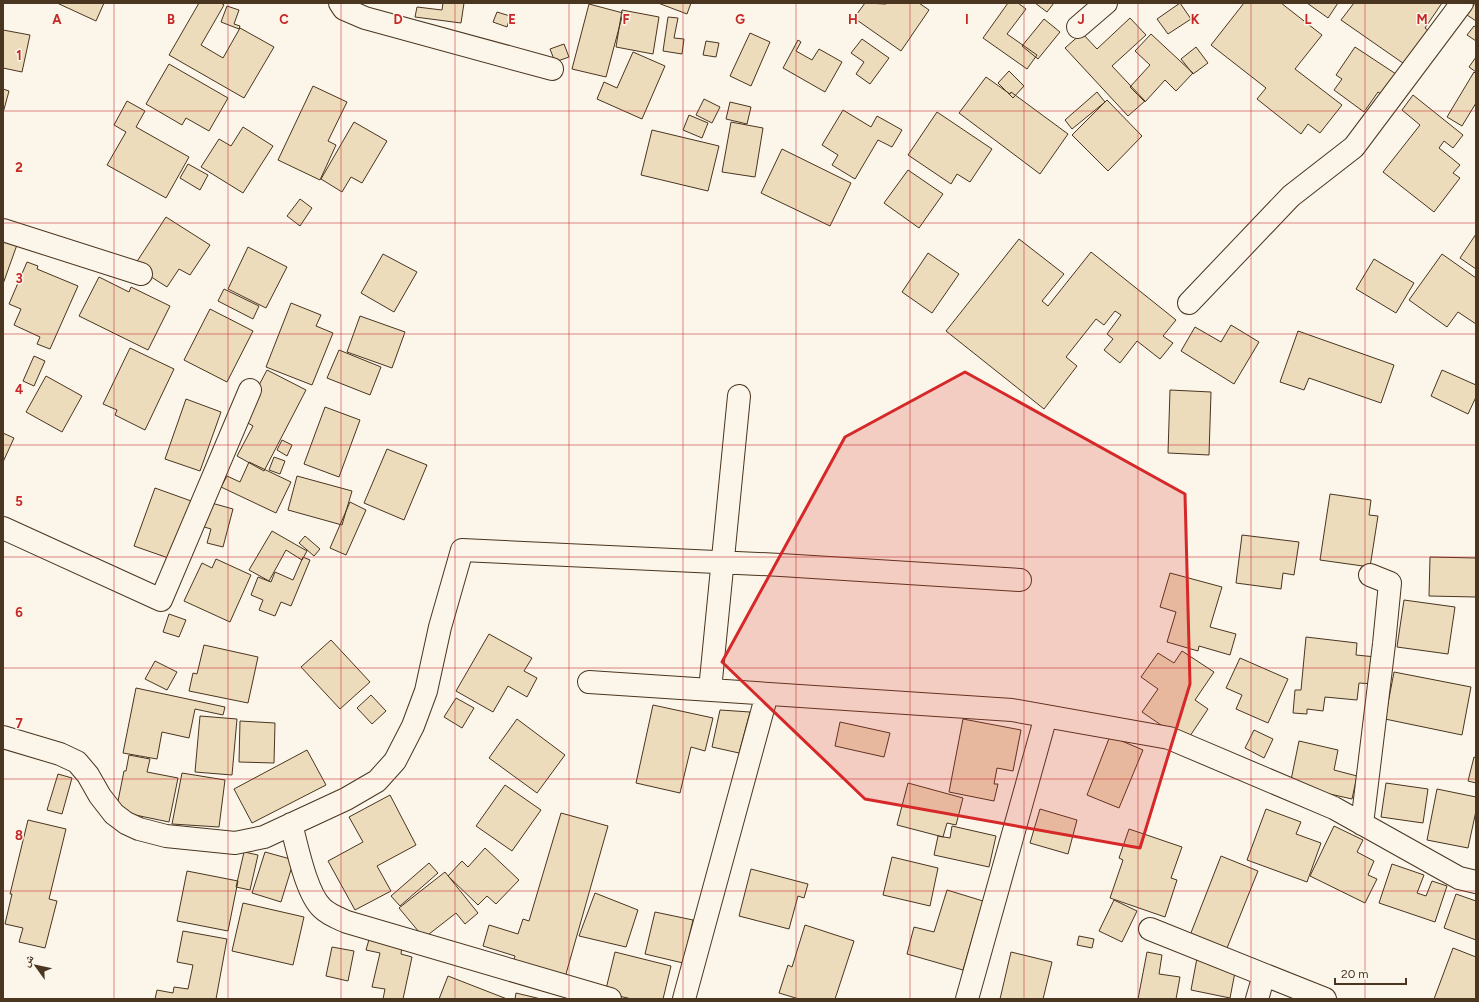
<svg xmlns="http://www.w3.org/2000/svg" width="1479" height="1002" viewBox="0 0 1479 1002" font-family="Figtree,'Noto Naskh Arabic',sans-serif">
<style>
.building{fill:#ecdcbc;stroke:#4a3520}
.lines{fill:none;stroke-linecap:round;stroke-linejoin:round}
.minor-casing{stroke:#4a3520;stroke-width:24}
.minor{stroke:#fbf6e9;stroke-width:22}
.marked{fill:#d62828;fill-opacity:0.2;stroke:#d62828;stroke-width:3;stroke-linejoin:round}
.grid{fill:none;stroke:#c62828;stroke-width:1;stroke-opacity:0.55}
.grid-label{font-size:13px;text-anchor:middle;font-weight:bold;fill:#c62828;stroke:#fbf6e9;stroke-width:3;stroke-linejoin:round;paint-order:stroke}
</style>
<rect width="100%" height="100%" fill="#fbf6e9"/>
<path class="building" d="M57 3H104L96 21Z
M199 3H221L224 5 201 45 223 58 240 28 274 47 244 98 169 55Z
M443 3H464L461 23 415 17 417 7 442 10Z
M658 3H691L687 14Z
M865 3 886 4 887 3H919L929 10 901 51 854 18Z
M1008 3H1018L1026 9 1007 34 1037 55 1027 69 983 38Z
M1035 3H1054L1047 12Z
M1180 3 1191 19 1168 34 1157 19Z
M1244 3H1281L1322 35 1295 69 1342 105 1320 133 1308 124 1301 134 1257 99 1266 88 1211 45Z
M1307 3H1338L1328 18Z
M1354 3H1442L1425 28 1433 34 1410 68 1341 20Z
M1475 3H1476V21L1467 15Z
M589 4 623 13 606 77 572 69Z
M227 6 239 10 234 24 240 26 239 29 221 22Z
M622 10 659 17 653 54 616 47Z
M497 12 510 16 507 27 493 22Z
M668 17 678 18 674 38 684 39 682 54 663 51Z
M1130 18 1146 35 1112 66 1145 101 1128 116 1065 48 1082 33 1097 49Z
M1044 19 1060 32 1038 59 1022 46Z
M1474 26 1476 27V41L1467 35Z
M3 30 30 35 22 72 3 68Z
M750 33 770 42 751 86 730 76Z
M1151 34 1193 73 1176 91 1165 80 1145 102 1130 87 1150 65 1135 51Z
M862 39 889 58 870 84 856 74 864 62 851 53Z
M798 40 801 42 796 51 812 60 819 49 842 62 825 92 783 68Z
M706 41 719 43 716 57 703 55Z
M564 44 569 57 555 62 550 49Z
M1196 47 1208 63 1193 74 1181 59Z
M1355 47 1399 76 1385 97 1378 92 1364 112 1334 90 1342 79 1336 75Z
M633 52 665 66 642 119 597 99 604 82 617 88Z
M1476 57V72L1469 67Z
M169 64 228 98 209 131 186 118 182 125 146 104Z
M1009 71 1024 86 1013 98 998 83Z
M1474 72 1476 74V103L1462 126 1447 117Z
M986 77 1010 94 1011 92 1068 134 1040 174 959 113Z
M313 86 347 102 328 141 336 145 320 180 278 160Z
M3 89 9 91 3 113Z
M1097 92 1105 102 1072 129 1065 120Z
M1413 95 1463 135 1453 148 1444 141 1439 148 1460 165 1453 173 1460 178 1434 212 1383 172 1420 125 1402 110Z
M704 99 720 107 712 123 696 115Z
M1107 100 1142 136 1108 171 1072 135Z
M127 101 145 111 136 127 189 157 166 198 107 165 126 132 114 125Z
M730 102 751 107 747 124 726 119Z
M843 110 871 127 877 116 902 130 892 147 878 140 855 179 832 165 838 155 822 145Z
M937 112 992 149 970 182 957 174 951 184 908 155Z
M689 115 708 123 702 138 683 130Z
M354 122 387 141 362 183 351 177 342 192 321 179Z
M731 122 763 128 755 177 722 172Z
M243 127 273 146 243 193 201 167 219 139 231 146Z
M652 130 719 146 708 191 641 175Z
M782 149 851 183 830 226 761 193Z
M188 164 208 175 200 190 180 178Z
M908 170 943 194 919 228 884 203Z
M300 199 312 208 300 226 287 216Z
M166 217 210 245 190 275 179 269 167 287 134 266Z
M1476 234V269L1460 258Z
M3 237 18 242 3 284Z
M1019 239 1064 274 1042 301 1048 306 1091 252 1176 320 1163 336 1173 343 1160 359 1137 341 1120 363 1104 350 1113 339 1107 334 1121 315 1115 311 1104 325 1096 319 1066 357 1077 366 1044 409 946 331Z
M248 247 287 267 266 308 228 289Z
M928 253 959 274 932 313 902 292Z
M383 254 417 272 394 312 361 293Z
M1442 254 1476 278V324L1458 312 1447 327 1409 300Z
M1374 259 1414 283 1396 313 1356 289Z
M27 262 38 266 37 269 78 286 50 349 37 344 40 337 14 325 21 309 9 304Z
M99 277 129 292 131 287 170 306 148 350 79 316Z
M224 289 259 306 253 319 218 301Z
M291 303 321 315 316 326 333 333 312 385 266 367Z
M210 309 253 331 227 382 184 360Z
M360 316 405 332 392 368 347 352Z
M1231 325 1259 342 1234 384 1181 351 1195 327 1221 342Z
M1298 331 1394 365 1381 403 1309 378 1304 390 1280 382Z
M130 348 174 369 145 430 115 415 117 410 103 404Z
M339 350 381 367 370 395 327 378Z
M34 356 45 361 34 386 23 381Z
M267 370 306 390 264 471 237 456 253 426 241 419Z
M1442 370 1476 385V397L1468 414 1431 396Z
M46 376 82 396 62 432 26 412Z
M1170 390 1211 392 1209 455 1168 453Z
M186 399 221 412 200 471 165 459Z
M325 407 360 420 339 477 304 464Z
M3 433 14 438 3 462Z
M282 440 292 445 287 456 277 450Z
M387 449 427 465 404 520 364 503Z
M274 457 285 461 280 474 269 470Z
M249 462 291 482 276 513 221 487 227 476 240 482Z
M297 476 352 491 342 525 288 510Z
M155 488 194 502 174 560 134 546Z
M1330 494 1371 500 1369 515 1378 516 1370 567 1320 560Z
M208 502 233 509 223 547 207 543 211 529 201 526Z
M350 502 366 510 346 555 330 548Z
M272 531 307 551 302 560 286 550 269 581 249 570Z
M1242 535 1299 542 1294 575 1283 573 1281 589 1236 583Z
M305 536 320 549 314 556 299 543Z
M303 557 310 560 291 606 281 602 275 616 259 610 263 600 251 595 258 577 271 582 275 572 293 580Z
M1430 557 1476 558V597L1429 596Z
M216 559 251 575 230 622 184 601 202 563 212 568Z
M1170 573 1222 587 1210 627 1236 634 1230 655 1199 646 1198 651 1167 642 1176 612 1160 607Z
M1404 600 1455 607 1448 654 1397 647Z
M169 614 186 620 179 637 163 632Z
M489 634 532 658 524 671 537 678 527 697 508 686 493 712 456 691Z
M1306 637 1357 643 1356 655 1376 657 1374 684 1359 683 1357 700 1325 697 1323 711 1307 709V714L1293 713 1295 690H1301Z
M331 640 370 682 340 709 301 667Z
M204 645 258 657 248 703 189 691 193 673 197 674Z
M1182 651 1214 672 1195 700 1208 709 1186 742 1142 712 1158 689 1141 677 1158 653 1174 663Z
M1240 658 1288 679 1268 723 1236 709 1242 695 1226 688Z
M155 661 177 672 167 690 145 679Z
M1394 672 1471 687 1462 735 1385 719Z
M136 688 225 707 223 715 195 709 189 738 162 732 157 759 123 753Z
M371 695 386 711 372 724 357 708Z
M456 698 474 708 462 728 444 717Z
M653 705 713 718 705 751 691 747 680 793 636 783Z
M720 710 750 712 739 753 712 747Z
M200 716 237 719 232 775 195 772Z
M517 719 565 755 537 793 489 758Z
M963 719 1021 730 1013 771 997 768 994 784H998L994 801 949 792Z
M240 721 275 723 274 763 239 762Z
M840 722 890 733 884 757 835 746Z
M1254 730 1273 739 1264 758 1245 748Z
M1110 736 1143 750 1119 808 1087 795Z
M1299 741 1338 750 1334 770 1357 776 1352 799 1290 785Z
M307 750 326 785 252 823 234 789Z
M129 755 150 759 147 772 178 778 169 822 116 811 124 771H126Z
M1474 757 1476 758V783L1468 781Z
M182 773 225 780 219 827 172 824Z
M58 774 72 778 62 814 47 810Z
M908 783 963 798 956 825 947 823 943 837 897 825Z
M1386 783 1428 789 1423 823 1381 817Z
M505 785 541 810 512 851 476 826Z
M1437 789 1476 797V811L1468 848 1427 840Z
M390 795 416 845 377 866 391 891 355 910 328 861 363 842 349 817Z
M1040 809 1077 820 1068 854 1030 843Z
M1266 809 1301 822 1296 834 1321 843 1307 882 1247 860Z
M561 813 608 826 564 981 512 966 515 956 483 946 489 925 518 934 523 919 529 921Z
M28 820 66 829 49 899 57 901 45 948 19 942 23 928 5 924 12 894H10Z
M952 826 996 836 989 867 934 855 938 836 950 838Z
M1334 826 1363 840 1357 852 1374 861 1368 875 1377 879 1365 903 1310 876Z
M1129 829 1182 847 1171 878 1177 880 1165 917 1110 898 1123 860 1119 858Z
M485 848 519 880 496 904 487 896 478 905 448 876 462 861 468 867Z
M244 852 258 855 250 890 236 887Z
M265 852 294 860 281 902 252 893Z
M1221 856 1258 871 1223 958 1187 943Z
M892 857 938 868 930 906 883 895Z
M429 863 438 873 400 906 391 896Z
M1392 864 1424 875 1417 893 1426 896 1432 881 1447 886 1435 922 1379 903Z
M751 869 808 884 804 898 798 896 789 929 739 916Z
M187 871 238 881 228 931 177 921Z
M445 872 478 913 465 924 456 913 424 938 399 908Z
M947 890 983 901 963 970 907 954 914 927 934 932Z
M595 893 638 910 626 947 579 936Z
M1456 894 1476 901V940L1444 928Z
M1114 900 1137 911 1122 942 1099 931Z
M243 903 304 917 293 965 232 951Z
M655 912 693 920 683 963 645 954Z
M805 925 854 941 835 999H799L779 993 788 965 792 967Z
M183 931 227 939 216 999H155L157 990 173 993 174 987 188 989 193 965 177 962Z
M370 936 402 946 401 954 412 957 403 999H383L385 989 372 987 380 953 366 950Z
M1079 936 1094 939 1092 948 1077 945Z
M332 947 354 951 348 981 326 976Z
M1453 948 1476 957V999H1434Z
M615 952 671 966 663 999H632L605 993Z
M1011 952 1052 962 1043 999H1000Z
M1147 952 1162 955 1159 974 1180 977 1176 999H1138Z
M1197 958 1236 967 1230 998 1191 990Z
M448 976 507 999H439Z
M516 993 541 999H515Z"/>
<g class="lines">
<g class="minor-casing">
<path id="minor" d="M340 3 344 9 365 18 552 69
M1078 27 1106 3
M3 230 141 274
M1189 303 1291 196 1354 147 1462 3
M3 528 161 600 250 390
M589 682 1012 710 1169 738 1334 808 1459 878 1476 882
M710 690 739 396
M3 737 60 754 77 762 88 775 100 796 114 814 126 823 139 829 166 836 235 843 264 837 346 799 377 781 395 761 413 726 426 691 440 627 462 550 781 565 1020 580
M291 824C297 846 306 893 322 908 329 915 338 918 347 922L610 999
M1362 824 1384 644 1390 583 1370 575
M1150 929 1325 999
M684 999 767 694
M967 999 1046 716
M1257 999 1264 975"/>
</g>
<use href="#minor" class="minor"/>
</g>
<path class="marked" d="M965 372 1185 494 1190 684 1140 848 865 799 722 662 845 437Z"/>
<path class="grid" d="M114 3V999M228 3V999M341 3V999M455 3V999M569 3V999M683 3V999M796 3V999M910 3V999M1024 3V999M1138 3V999M1251 3V999M1365 3V999M3 111H1476M3 223H1476M3 334H1476M3 445H1476M3 557H1476M3 668H1476M3 779H1476M3 891H1476"/>
<g class="grid-label">
<text x="57" y="24">A</text>
<text x="171" y="24">B</text>
<text x="284" y="24">C</text>
<text x="398" y="24">D</text>
<text x="512" y="24">E</text>
<text x="626" y="24">F</text>
<text x="740" y="24">G</text>
<text x="853" y="24">H</text>
<text x="967" y="24">I</text>
<text x="1081" y="24">J</text>
<text x="1195" y="24">K</text>
<text x="1308" y="24">L</text>
<text x="1422" y="24">M</text>
<text x="19" y="60">1</text>
<text x="19" y="172">2</text>
<text x="19" y="283">3</text>
<text x="19" y="394">4</text>
<text x="19" y="506">5</text>
<text x="19" y="617">6</text>
<text x="19" y="728">7</text>
<text x="19" y="840">8</text>
</g>
<rect width="1479" height="1002" fill="none" stroke="#4a3520" stroke-width="8"/>
<g transform="translate(36 966) rotate(303)" stroke="#fbf6e9" stroke-width="3" paint-order="stroke">
<path d="M0-3L7 15L0 10L-7 15Z" fill="#4a3520"/>
<text y="-6" font-size="11" font-weight="bold" text-anchor="middle" fill="#4a3520">ش</text>
</g>
<path d="M1335 978v6h71v-6" fill="none" stroke="#4a3520" stroke-width="2"/>
<text x="1341" y="978" font-size="12" fill="#4a3520" stroke="#fbf6e9" stroke-width="3" paint-order="stroke">20 m</text>
</svg>
